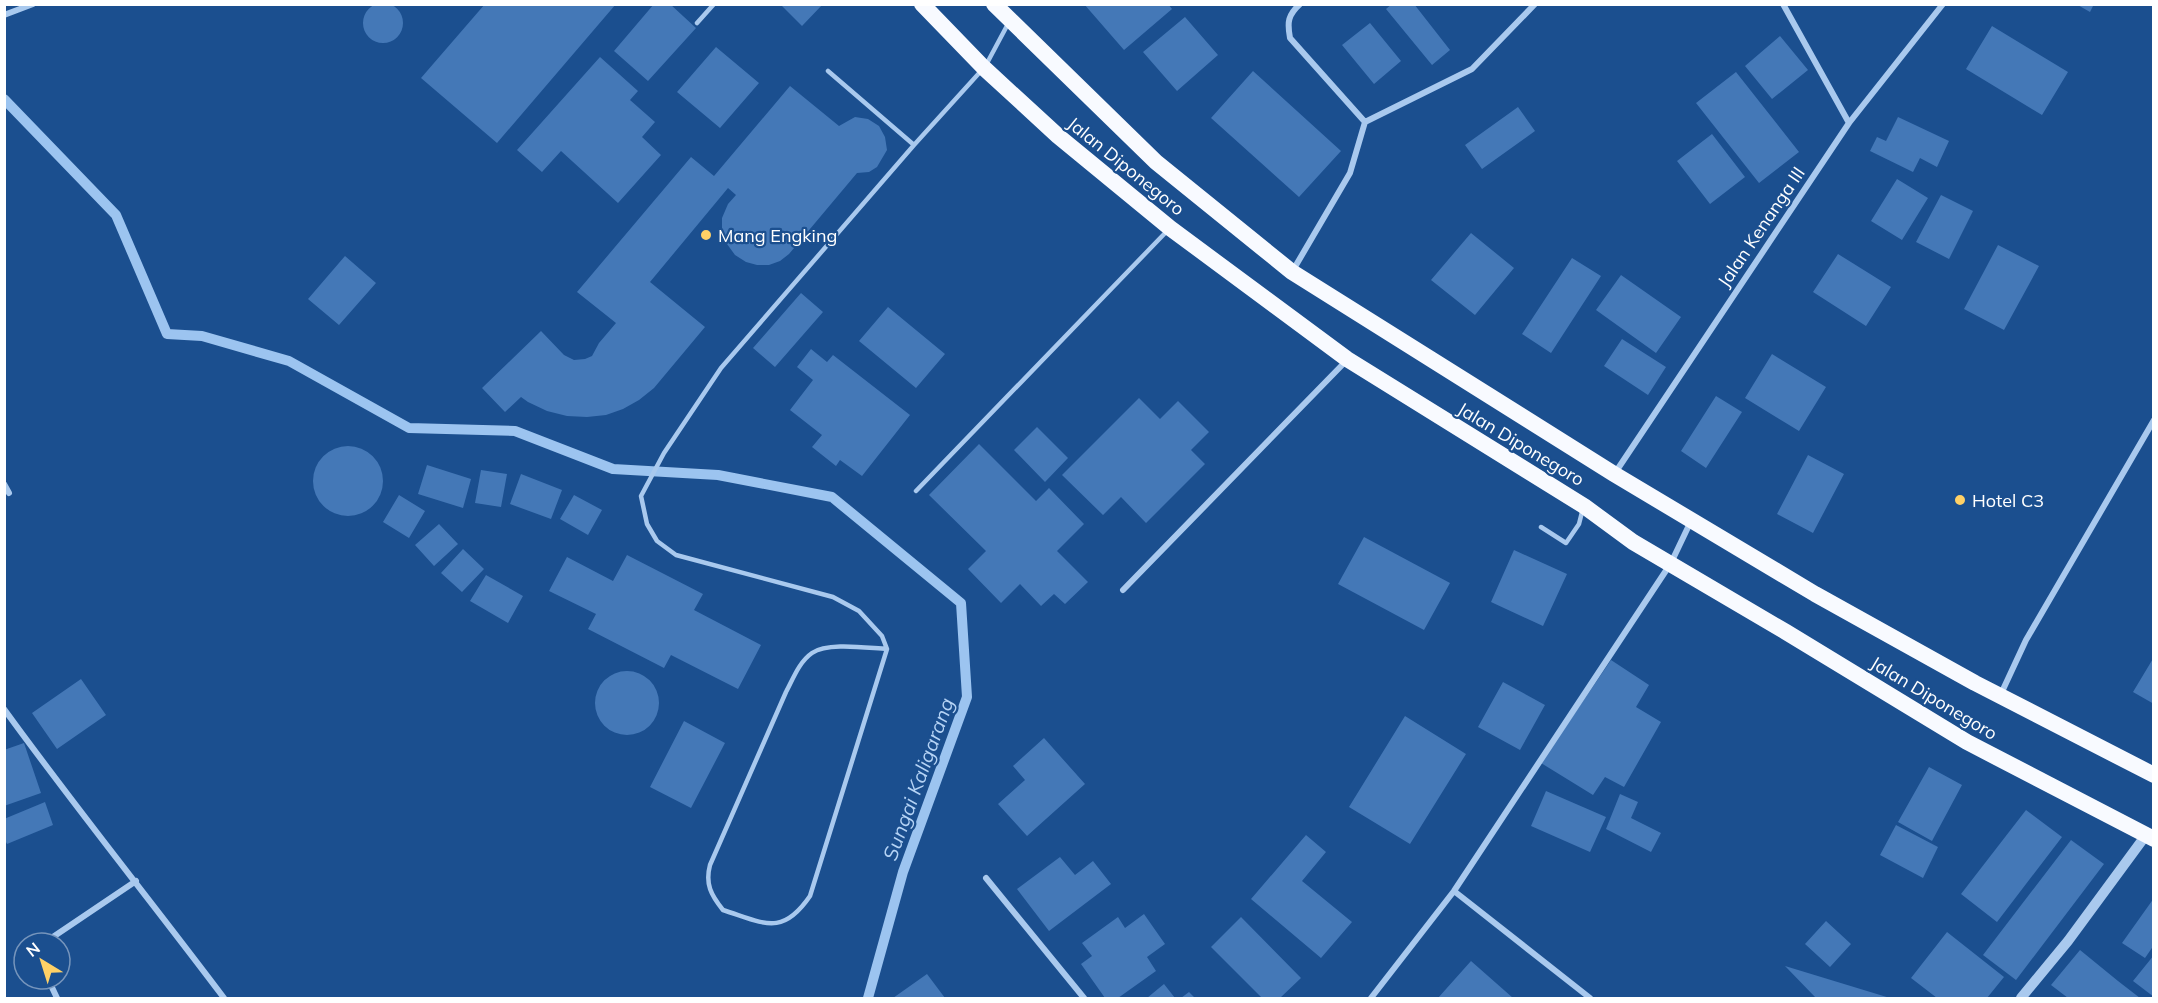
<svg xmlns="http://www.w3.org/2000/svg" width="2158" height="1003" viewBox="0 0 2158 1003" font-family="Mulish,sans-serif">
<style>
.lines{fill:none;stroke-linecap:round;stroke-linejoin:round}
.stream{stroke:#9cc4f0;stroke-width:10}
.building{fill:#4478b7}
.service{stroke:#a9c9ee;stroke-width:4.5}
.minor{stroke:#a9c9ee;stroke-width:6}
.tertiary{stroke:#a9c9ee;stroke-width:10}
.trunk{stroke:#f8faff;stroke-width:16}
.poi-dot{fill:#ffd166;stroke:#1b4f8f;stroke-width:2}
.labels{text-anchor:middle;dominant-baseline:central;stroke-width:4.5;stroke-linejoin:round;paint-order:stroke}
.street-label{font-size:18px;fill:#fff;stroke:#1b4f8f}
.poi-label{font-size:18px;fill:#fff;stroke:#1b4f8f;text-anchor:start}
.water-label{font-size:20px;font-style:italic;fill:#b5d3f5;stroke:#1b4f8f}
</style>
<rect width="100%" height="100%" fill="#1b4f8f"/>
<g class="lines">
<path class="stream" d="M4 99 116 215 167 334 202 336 289 361 409 428 515 431 613 469 718 475 832 497 961 603 967 697 903 872 868 998"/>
</g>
<path class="building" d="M363 23a20 20 0 1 1 40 0a20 20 0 1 1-40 0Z
M485 4H616L497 143 421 78Z
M654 4H670L696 28 648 81 614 51Z
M780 4H823L802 26Z
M1084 4H1168L1172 9 1124 50Z
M1392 4H1414L1450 50 1432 65 1386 9Z
M2076 4H2094L2090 12Z
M1185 17 1218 55 1177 91 1143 52Z
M1370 23 1401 61 1374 84 1342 45Z
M1992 26 2068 72 2042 115 1966 69Z
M1780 36 1808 70 1772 99 1745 66Z
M716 47 759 83 720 128 677 92Z
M600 57 638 91 630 100 655 122 642 137 661 155 618 203 561 151 542 172 517 150Z
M1253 71 1341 151 1299 197 1211 118Z
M1736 72 1799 152 1759 183 1696 103Z
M790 86 839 126 855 117 868 119 879 126 885 137 887 150 877 167 869 172 857 173 789 254 780 261 769 265H757L746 262 735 255 727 244 722 232V218L728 204 736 195 728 188 650 282 705 327 654 388 639 400 623 409 606 415 587 417 567 416 547 411 528 402 521 397 505 412 482 388 541 331 564 355 574 360 585 359 592 356 599 343 616 323 577 292 691 157 714 176Z
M1518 107 1535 131 1482 169 1465 145Z
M1898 117 1949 141 1937 167 1920 158 1913 172 1870 151 1877 137 1886 141Z
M1712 134 1745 177 1710 204 1677 161Z
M1897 179 1928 198 1902 240 1871 221Z
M1941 195 1973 211 1949 259 1916 242Z
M1471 233 1514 268 1475 315 1431 280Z
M1998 245 2039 266 2004 330 1964 309Z
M1838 254 1891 287 1866 326 1813 292Z
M345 256 376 283 339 325 308 299Z
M1572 258 1601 276 1551 353 1522 334Z
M1621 275 1681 317 1656 353 1596 310Z
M801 293 823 312 775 367 753 348Z
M888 307 945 354 916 388 859 341Z
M1622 339 1666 367 1648 395 1604 366Z
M811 349 827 362 833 355 910 415 862 476 840 460 836 466 812 447 822 435 790 410 813 380 797 367Z
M1772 354 1826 387 1799 431 1745 398Z
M1716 396 1742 412 1706 468 1681 451Z
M1139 398 1160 419 1178 401 1209 432 1191 450 1205 464 1146 523 1121 497 1103 515 1062 475Z
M1037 427 1068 458 1045 482 1014 450Z
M979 444 1036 501 1049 488 1084 524 1057 551 1088 582 1065 604 1054 594 1041 606 1020 584 1001 603 968 569 986 551 929 495Z
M313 481a35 35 0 1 1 70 0a35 35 0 1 1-70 0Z
M1808 455 1844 474 1813 533 1777 514Z
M427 465 471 479 463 508 418 494Z
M481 470 507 474 501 507 475 503Z
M521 474 562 490 551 519 510 504Z
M399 495 425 511 409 538 383 522Z
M574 495 602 510 588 535 560 519Z
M439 524 458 544 434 566 415 545Z
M1364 537 1450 583 1424 630 1338 584Z
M463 549 484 569 462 592 441 573Z
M1514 550 1567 574 1543 626 1491 602Z
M627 555 703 594 694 610 761 645 738 689 671 655 664 668 588 629 596 614 549 591 567 557 613 581Z
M486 575 523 596 508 623 470 601Z
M2154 657V704L2133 692Z
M1611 660 1649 685 1636 707 1661 722 1624 787 1605 777 1593 795 1541 763Z
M595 703a32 32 0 1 1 64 0a32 32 0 1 1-64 0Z
M81 679 106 715 57 749 32 713Z
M1503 682 1545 705 1520 750 1478 727Z
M1405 716 1466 754 1410 844 1349 807Z
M684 721 725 743 691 808 650 787Z
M1044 738 1085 784 1027 836 998 804 1025 780 1013 766Z
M24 743 41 793 4 806V750Z
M1929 767 1962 785 1932 841 1898 822Z
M1546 791 1606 817 1590 852 1531 826Z
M1620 794 1638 802 1631 818 1661 833 1651 852 1606 829Z
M45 802 53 825 7 844 4 838V819Z
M2026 810 2062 837 1997 922 1961 894Z
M1896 825 1938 847 1923 878 1880 855Z
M1306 835 1326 852 1302 881 1352 922 1321 958 1251 899Z
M2071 840 2104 864 2016 980 1983 955Z
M1060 857 1075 875 1093 861 1111 884 1049 931 1017 889Z
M2154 898V945L2145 958 2122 943Z
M1144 914 1165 944 1147 957 1156 971 1118 998H1105L1081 964 1092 956 1082 943 1118 917 1125 928Z
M1241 917 1301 978 1280 998H1262L1211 947Z
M1826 921 1851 944 1830 967 1805 944Z
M1947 932 2004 977 1987 998H1937L1911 978Z
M2080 950 2118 981 2140 998H2068L2051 985Z
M2154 955V997L2133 981Z
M1471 961 1513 998H1438Z
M1785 966 1890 998H1816Z
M927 974 945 998H893Z
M1164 984 1175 998H1147Z
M1189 992 1195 998H1181Z"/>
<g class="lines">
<path class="service" d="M697 23 714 4
M986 65 1009 22
M828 71 914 145
M916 491 1168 230
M1541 527 1566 543 1579 524 1583 508
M887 649C867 648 828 642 812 653 799 662 793 679 786 692L710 865C705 884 711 895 723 910 764 923 782 937 810 896L887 649 882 636 859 611 833 597 676 555 657 541 647 524 641 496 664 453 721 368 914 145 981 71"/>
<path class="minor" d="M1783 4 1849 123
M4 15 33 4
M1365 122 1472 69 1535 4
M1292 272 1350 173 1365 122 1290 38C1287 22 1288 15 1300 4
M1615 473 1849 123 1943 4
M4 484 9 493
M1123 590 1347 360
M2000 696 2026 640 2154 420
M4 709C75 807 151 901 224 998
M986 878 1084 998
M1454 891 1590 998
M44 943 136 881
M48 979 57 998
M1371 998 1454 891 1671 563 1691 521"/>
<path class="tertiary" d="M2021 998 2068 941 2146 835"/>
<path class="trunk" d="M922 4 984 68 1058 136 1170 228 1347 359 1584 506 1633 542 1786 632 1967 742 2154 839
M994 4 1156 162 1292 272 1614 474 1815 594 1975 683 2154 775"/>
</g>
<g class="poi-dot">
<circle cx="706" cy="235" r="6"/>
<circle cx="1960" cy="500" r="6"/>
</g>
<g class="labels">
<g class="street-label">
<text transform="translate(1126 166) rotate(39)">Jalan Diponegoro</text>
<text transform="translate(1761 227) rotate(-56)">Jalan Kenanga III</text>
<text transform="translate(1521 444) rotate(31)">Jalan Diponegoro</text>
<text transform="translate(1934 698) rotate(31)">Jalan Diponegoro</text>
</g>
<g class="poi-label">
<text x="718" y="235">Mang Engking</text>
<text x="1972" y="500">Hotel C3</text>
</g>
<g class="water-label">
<text transform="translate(918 779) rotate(-70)">Sungai Kaligarang</text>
</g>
</g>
<rect width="2158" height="1003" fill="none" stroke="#ffffff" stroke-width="12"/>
<g transform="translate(42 961) rotate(322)"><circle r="28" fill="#1b4f8f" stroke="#7695bc" stroke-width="1.5"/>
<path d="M0-4.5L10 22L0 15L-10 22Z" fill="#ffd166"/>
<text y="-9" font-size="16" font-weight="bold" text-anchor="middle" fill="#ffffff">N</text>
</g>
</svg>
